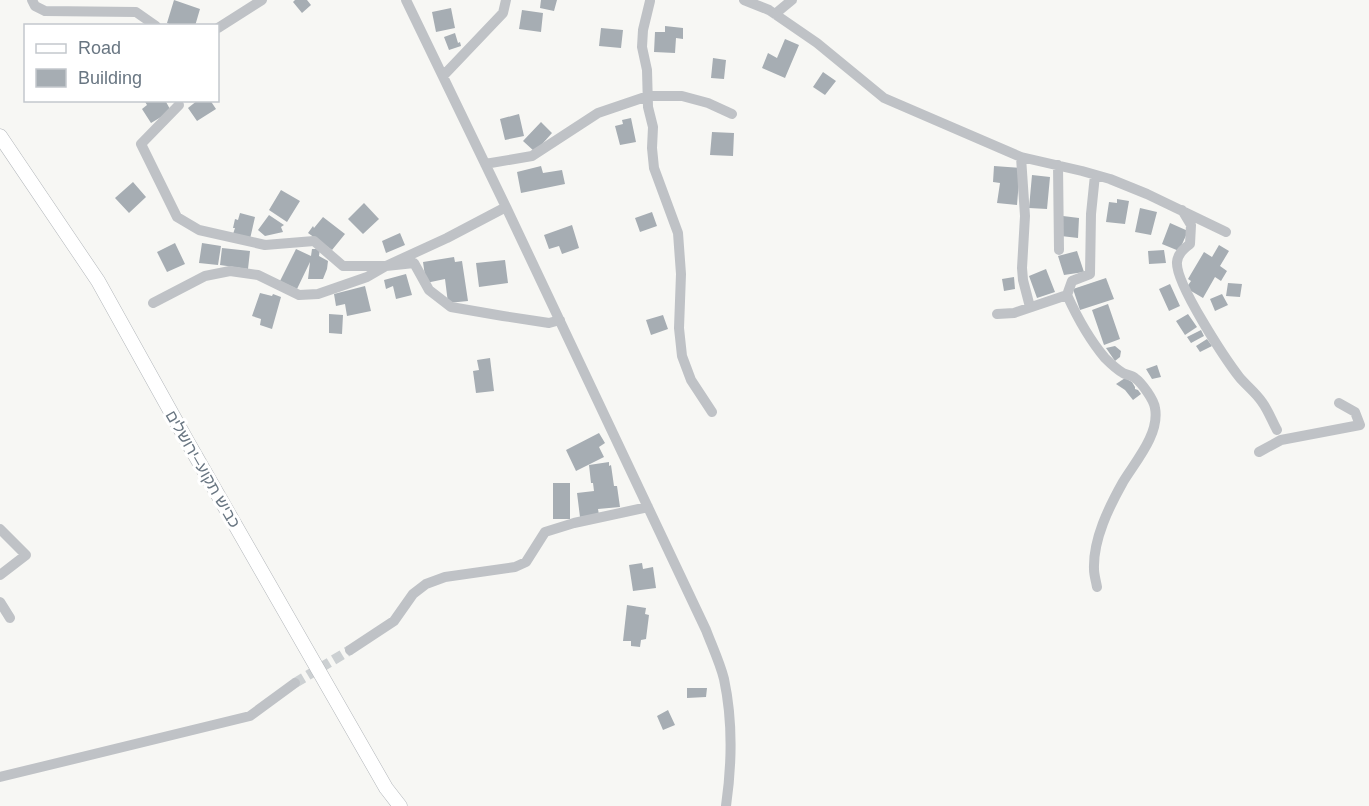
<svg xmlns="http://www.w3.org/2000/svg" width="1369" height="806" viewBox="0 0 1369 806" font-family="Arial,Heebo,sans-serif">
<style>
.building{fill:#a6adb3}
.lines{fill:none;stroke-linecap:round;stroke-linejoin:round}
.minor-tunnel{stroke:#ccd0d2;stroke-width:10;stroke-dasharray:10 5;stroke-linecap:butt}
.major-casing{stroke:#b2b6ba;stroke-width:15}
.minor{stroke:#bfc2c6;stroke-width:10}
.major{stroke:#fff;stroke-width:14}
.labels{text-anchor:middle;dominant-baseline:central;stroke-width:6;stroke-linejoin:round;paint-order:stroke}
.street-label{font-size:16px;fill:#697682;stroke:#fff}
</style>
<rect width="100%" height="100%" fill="#f7f7f4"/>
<path class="building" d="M174 0 200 9 195 26H174L167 23Z
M295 0H307L311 5 302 13 293 2Z
M541 0H557L554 11 540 8Z
M451 8 455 28 436 32 432 12Z
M522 10 543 13 541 32 519 29Z
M665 26 683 28V39L676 38 675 53 654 52 655 32H665Z
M601 28 623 30 621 48 599 46Z
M455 33 458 43 460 42 461 46 449 50 444 37Z
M785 39 799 45 785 78 762 68 768 53 777 58Z
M713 58 726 60 724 79 711 78Z
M823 72 836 81 825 95 813 87Z
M144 100H165L171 111 151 123 142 109 147 105Z
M198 100H210L216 109 197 121 188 108Z
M519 114 524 136 505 140 500 119Z
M631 118 636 142 620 145 615 126 623 124 622 120Z
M541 122 552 133 535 152 523 141Z
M712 132 734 133 733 156 710 155Z
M541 166 543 173 562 170 565 184 521 193 517 172Z
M994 166 1020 168 1017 205 997 203 1000 183 993 182Z
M1032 175 1050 177 1047 209 1029 208Z
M133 182 146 197 129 213 115 198Z
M281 190 300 201 287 222 269 210Z
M1117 199 1129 201 1125 224 1106 222 1109 202 1117 203Z
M364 203 379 219 363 234 348 219Z
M1140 208 1157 212 1151 235 1135 232Z
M652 212 657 226 640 232 635 218Z
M240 213 255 217 250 239 233 234 235 228H233L235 219 238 220Z
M269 215 284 225 281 227 283 232 265 236 258 230Z
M1063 216 1079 218 1078 238 1061 236Z
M323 217 345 234 332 250 308 233 313 226 314 228Z
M1170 223 1188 231 1179 251 1162 244Z
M572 225 579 248 562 254 559 246 549 249 544 235Z
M400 233 405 245 386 253 382 241Z
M175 243 185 264 167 272 157 252Z
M202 243 221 246 218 265 199 263Z
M1219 245 1229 251 1220 266 1227 271 1221 281 1215 277 1203 298 1186 288 1191 281 1188 279 1204 252 1212 257Z
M222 248 250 251 248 269 220 265Z
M296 249 311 256 312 249H320L319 256 328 261 327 269 323 279H308L310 262 297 289 280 281Z
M1164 250 1166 263 1149 264 1148 251Z
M1077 251 1084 272 1064 275 1058 256Z
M454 257 455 262 462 261 468 301 448 303 445 279 426 283 423 262Z
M505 260 508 283 479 287 476 263Z
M1046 269 1055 292 1037 298 1029 276Z
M406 274 412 295 396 299 393 286 386 289 384 280Z
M1014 277 1015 289 1004 291 1002 279Z
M1106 278 1114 299 1080 310 1073 289Z
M1228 283 1242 284 1240 297 1226 296Z
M1170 284 1180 306 1169 311 1159 289Z
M365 286 371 311 347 316 345 304 336 306 334 294Z
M260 293 272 296 273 294 281 297 272 329 260 325 261 319 252 316Z
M1222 294 1228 305 1215 311 1210 299Z
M1108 304 1120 339 1104 345 1092 310Z
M329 314 343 315 342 334 329 333Z
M1188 314 1197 327 1185 335 1176 321Z
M663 315 668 329 651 335 646 320Z
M1201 330 1204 336 1191 343 1187 337Z
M1207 339 1212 346 1200 352 1196 346Z
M1115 346 1121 351 1120 357 1115 361 1106 348Z
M490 358 494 391 476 393 473 371 479 370 477 360Z
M1157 365 1161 377 1152 379 1146 369Z
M1125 378 1132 382 1135 387V389L1138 390 1141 394 1133 400 1125 390 1116 384Z
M599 433 605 443 599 447 604 457 576 471 566 450Z
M609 462V466L611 465 614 486H617L620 507 598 509 599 515 580 517 577 493 594 491 593 483H591L589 465Z
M553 483H570V519H553Z
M642 563 643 569 653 567 656 588 633 591 629 565Z
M627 605 646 608 645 614 649 615 646 639 641 640 640 647 631 646V641H623Z
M687 688H707L706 697 687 698Z
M668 710 675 725 663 730 657 716Z"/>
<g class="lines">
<path class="minor-tunnel" d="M295 683 350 650"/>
<g class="major-casing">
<path id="major" d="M0 136 98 281 187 441 386 788 400 806"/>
</g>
<path class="minor" d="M32 0 35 6 45 11 136 12 156 26
M406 0 506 207 706 630C712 646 720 663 724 679 733 721 732 764 726 806
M744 0 769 10 817 43 884 98 1021 157 1082 171 1110 179 1147 194 1226 232
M650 1 643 30 642 47 647 70 648 107 653 127 652 148 654 168 678 233 681 274 679 328 682 356 691 380 712 412
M775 14 792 0
M218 28 262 0
M443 76 503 13 506 0
M179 105 141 144 177 217 199 230 265 245 314 241 343 266H386L447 238 506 207
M1021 157 1025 216 1022 268 1023 280 1030 307
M485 164 532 156 598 113 648 96H682L708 103 732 114
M1058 165 1059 250
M1095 175 1091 214 1090 274 1072 281 1067 295C1077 317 1089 339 1105 358 1110 363 1116 369 1123 373 1126 375 1132 375 1135 378 1142 383 1154 400 1155 408 1160 434 1135 462 1123 482 1109 507 1093 539 1094 569 1094 575 1096 581 1097 587
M1182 210 1191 225 1190 244C1184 249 1178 253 1177 262 1175 283 1226 360 1240 378 1247 386 1256 393 1262 402 1268 410 1272 421 1277 430
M153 303 205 276 230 271 258 275 299 295 318 294 367 277 386 266 414 263 429 290 451 307 503 316 549 323 560 320
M997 314 1014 313 1067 295
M1259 452 1281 440 1360 425 1355 412 1339 403
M0 529 26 555 0 575
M0 602 10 618
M350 650 394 621 413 594 426 584 445 577 515 567 526 562 545 532 574 523 648 507
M0 777 250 716 295 683"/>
<use href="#major" class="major"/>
</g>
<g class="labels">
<g class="street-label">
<text transform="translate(203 469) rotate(60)">כביש תקוע–ירושלים</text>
</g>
</g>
<rect x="24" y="24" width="195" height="78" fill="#ffffff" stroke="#c3c8cd" stroke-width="1.5"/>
<rect x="36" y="44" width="30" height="9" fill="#ffffff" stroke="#c3c8cd" stroke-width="1.5"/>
<text x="78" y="54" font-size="18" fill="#697682">Road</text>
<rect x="36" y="69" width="30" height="18" fill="#a6adb3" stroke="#c3c8cd" stroke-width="1.5"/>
<text x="78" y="84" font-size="18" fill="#697682">Building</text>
</svg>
